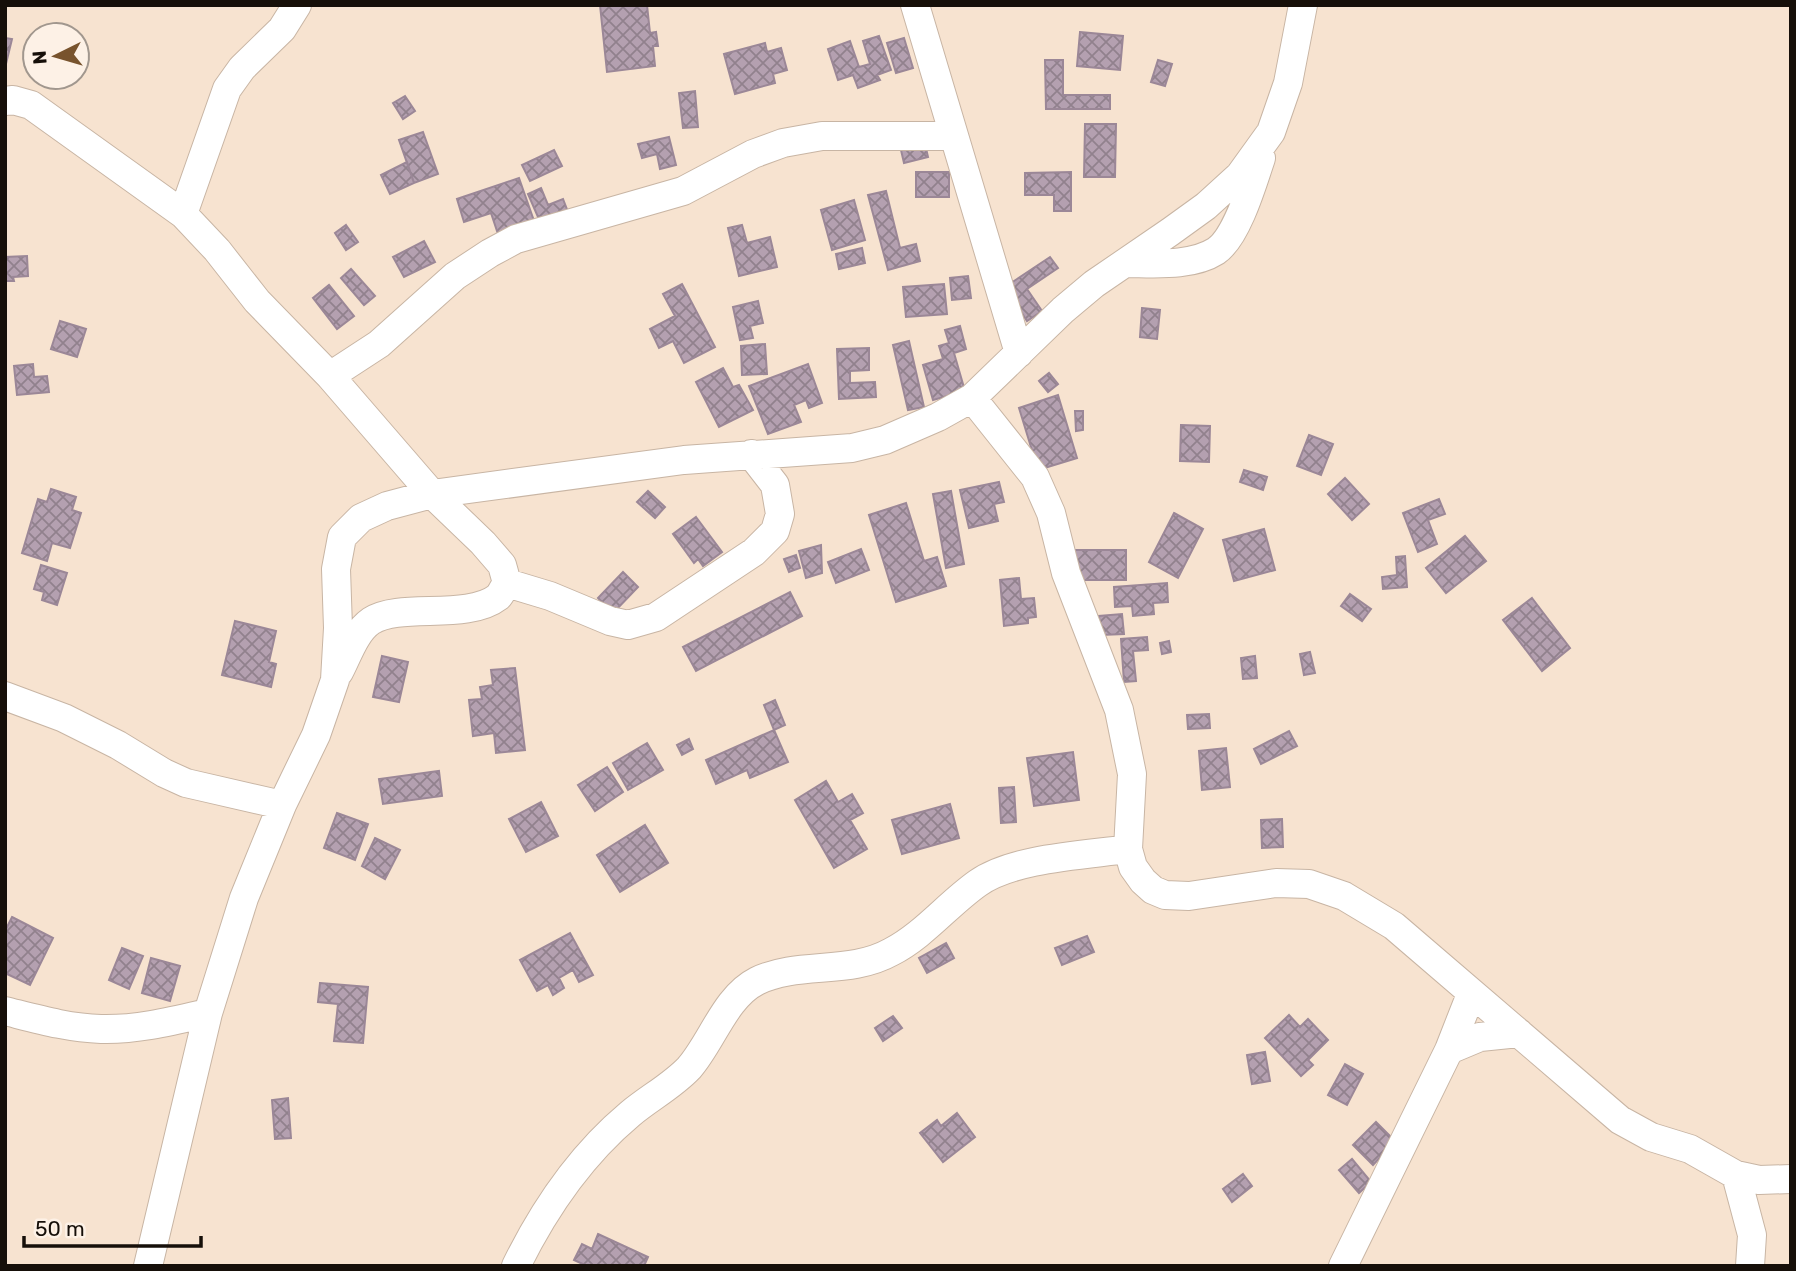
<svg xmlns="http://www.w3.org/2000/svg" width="1796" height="1271" viewBox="0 0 1796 1271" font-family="Rubik,sans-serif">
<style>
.building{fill:url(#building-cross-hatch);stroke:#9b8797;stroke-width:2}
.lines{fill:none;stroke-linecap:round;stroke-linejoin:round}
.minor-casing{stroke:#c8b5a4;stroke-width:30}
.minor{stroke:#fff;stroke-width:28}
</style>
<defs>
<pattern id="building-cross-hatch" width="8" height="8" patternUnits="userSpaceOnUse" patternTransform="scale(1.75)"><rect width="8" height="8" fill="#b4a0b0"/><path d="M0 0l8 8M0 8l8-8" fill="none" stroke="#91818d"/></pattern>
</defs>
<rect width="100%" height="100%" fill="#f7e3d0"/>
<path class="building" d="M600 5H647L650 33 656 32 658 46H653L655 66 607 72Z
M1080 32 1123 36 1120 70 1077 66Z
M879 36 891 70 877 75 880 80 858 88 853 75 838 80 828 49 850 41 859 67 870 64 863 41Z
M5 38 12 39 5 68Z
M904 38 913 68 896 73 887 43Z
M765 43 767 52 781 48 787 70 773 74 775 83 735 94 724 54Z
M1045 60H1063V95H1110V109H1046Z
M1158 60 1172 64 1165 86 1151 82Z
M695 91 698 127 683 128 679 93Z
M405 96 415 111 403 119 393 103Z
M1085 124H1116L1115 177H1084Z
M423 132 438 174 414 183 399 140Z
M669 137 676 165 660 169 657 154 642 158 638 144Z
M925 144 928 157 904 163 901 150Z
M554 150 562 166 530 181 522 165Z
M407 162 414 183 390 194 381 175Z
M916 172H949V197H916Z
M1071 172V211H1054V195H1025V173Z
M519 178 534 221 498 234 491 213 464 222 457 199Z
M541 188 548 205 563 199 568 212 541 224 528 194Z
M886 191 900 248 916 244 920 261 888 270 868 195Z
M854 200 865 240 832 250 821 210Z
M346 225 358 242 346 250 335 233Z
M742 225 747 243 770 237 777 267 739 276 728 228Z
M424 241 435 262 404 277 393 257Z
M862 248 865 263 839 269 836 254Z
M27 256 28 276 13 277 14 281H5V257Z
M1050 257 1058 268 1027 289 1042 311 1027 321 1005 287Z
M351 269 375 296 364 305 341 278Z
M968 276 971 298 952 300 950 278Z
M682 284 715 347 684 363 673 341 659 348 650 329 675 316 663 294Z
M944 284 947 314 906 317 903 287Z
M329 285 354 316 337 329 313 298Z
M758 301 763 323 750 326 753 338 740 340 733 307Z
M1142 308 1160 310 1157 339 1140 337Z
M60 321 86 329 77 357 51 349Z
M960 326 966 349 954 353 965 391 933 400 923 365 943 359 939 346 949 343 945 330Z
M909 341 924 407 908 410 893 345Z
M765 344 767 374 742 375 741 346Z
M869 348V370L850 371V383L875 382 876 397 839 399 837 349Z
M33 364 34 377 47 376 49 392 17 395 14 366Z
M808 364 822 403 809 408 806 400 794 405 801 422 768 434 749 386Z
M723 368 733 387 739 385 753 410 719 427 696 382Z
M1049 373 1058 384 1048 392 1039 381Z
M1058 395 1077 458 1038 470 1019 408Z
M1075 411H1083V430L1076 431Z
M1181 425 1210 426 1209 462 1180 461Z
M1309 435 1333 444 1321 475 1297 466Z
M1244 470 1267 477 1263 490 1240 482Z
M1345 478 1369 504 1352 520 1328 494Z
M999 482 1004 502 994 504 998 521 969 528 960 490Z
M51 489 76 497 72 510 81 513 70 548 52 543 47 561 22 553 38 499 47 502Z
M648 491 665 507 655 518 637 502Z
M951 491 964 564 946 568 933 494Z
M1439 499 1445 514 1428 520 1437 544 1418 552 1403 513Z
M906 503 924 561 937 557 946 586 896 602 869 515Z
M1174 513 1203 529 1178 578 1149 562Z
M696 517 722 552 703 566 698 559 694 563 673 534Z
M1264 529 1275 570 1234 581 1223 540Z
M1465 536 1486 561 1446 593 1426 568Z
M821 545 822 573 806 578 799 551Z
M861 549 869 570 836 583 828 562Z
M1074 550H1126V580H1074Z
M796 555 800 568 789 572 784 559Z
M1405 556 1407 587 1383 589 1382 577 1397 575 1396 557Z
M41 565 67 573 57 605 42 600 44 592 34 589Z
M623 572 638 587 613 613 598 598Z
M1019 578 1021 599 1034 598 1036 617 1028 618V623L1004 626 1000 580Z
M1167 583 1168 602 1153 603 1154 614 1133 616 1132 606 1115 607 1114 587Z
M790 592 802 616 696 671 683 647Z
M1350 594 1371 609 1362 621 1341 606Z
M1532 598 1570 648 1542 671 1503 620Z
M1122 614 1124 634 1101 635 1099 616Z
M235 621 276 631 269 662 276 664 271 687 222 675Z
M1147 637 1148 650 1133 651 1136 681 1124 682 1121 639Z
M1169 641 1171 652 1162 654 1160 643Z
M1310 652 1315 673 1304 675 1300 654Z
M382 656 408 662 399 702 373 697Z
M1255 656 1257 678 1243 679 1241 658Z
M515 668 525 750 496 753 494 733 473 736 469 700 482 699 480 687 493 685 491 670Z
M775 700 785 725 774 730 764 705Z
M1209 714 1210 728 1188 729 1187 715Z
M774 730 788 762 750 778 747 770 716 784 706 760Z
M1289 731 1297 746 1261 764 1254 749Z
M689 739 693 749 682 755 677 745Z
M647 743 663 770 628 790 613 763Z
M1226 748 1230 787 1202 790 1199 751Z
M1073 752 1079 800 1034 806 1027 758Z
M607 767 623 792 595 811 578 785Z
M439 771 442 796 383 804 379 779Z
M826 781 838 802 852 794 863 813 850 820 867 849 834 868 795 800Z
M1014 787 1016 822 1001 823 999 788Z
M541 802 558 836 526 852 509 819Z
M950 804 959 838 902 854 892 820Z
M337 813 368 824 355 860 324 848Z
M1282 819 1283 847 1262 848 1261 820Z
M645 825 668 863 620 892 597 855Z
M375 838 400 850 385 879 362 866Z
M12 917 53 938 30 985 5 973V931Z
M570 933 593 975 579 982 573 970 559 978 564 988 553 995 548 985 537 991 520 960Z
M1087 936 1094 952 1062 965 1055 948Z
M946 943 954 958 927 973 919 958Z
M122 948 143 956 129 989 109 980Z
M151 958 180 966 170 1001 142 993Z
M320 983 368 987 363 1043 334 1041 338 1004 318 1002Z
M1289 1015 1300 1027 1308 1019 1328 1040 1308 1060 1313 1065 1301 1076 1265 1038Z
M893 1016 902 1028 883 1041 875 1028Z
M1265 1052 1270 1081 1252 1084 1247 1055Z
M1345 1064 1363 1074 1347 1105 1328 1095Z
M288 1098 291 1138 275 1139 272 1100Z
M957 1113 975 1137 943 1162 920 1133 937 1120 941 1126Z
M1376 1122 1395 1141 1373 1165 1353 1145Z
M1352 1159 1371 1182 1359 1193 1339 1170Z
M1243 1174 1252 1186 1232 1202 1223 1189Z
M598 1234 648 1257 644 1266H587L574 1260 582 1244 592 1249Z"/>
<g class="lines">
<g class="minor-casing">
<path id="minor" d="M915 5 1019 353
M5 101 13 100 31 105 183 214 217 250 257 301 330 376 432 494 483 543 502 565 507 583C504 587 501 594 498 597 467 621 400 602 371 621 355 632 348 655 339 672
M183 214 227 89 242 68 282 29 297 5
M1125 263C1153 263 1191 267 1216 251 1237 237 1253 182 1261 158
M330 376 379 344 455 276 490 253 516 239 683 191 753 154 783 143 822 136H953
M972 398 1035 477 1051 513 1066 573 1119 710 1132 774 1128 849 1133 867 1143 881 1153 890 1165 895 1189 896 1276 883 1309 884 1344 896 1394 926 1620 1120 1651 1137 1690 1149 1736 1175 1759 1180 1791 1179
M507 583 550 596 610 621 628 625 656 617 754 552 775 531 780 514 775 485 751 454
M5 696 64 718 118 745 164 773 186 783 282 805
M5 1011C37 1019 68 1028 101 1029 137 1030 173 1021 208 1013
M1449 1050 1480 1037 1519 1033
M1736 1175 1752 1235 1750 1266
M148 1266 208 1013 244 898 282 805 316 735 335 680 338 628 336 569 342 537 361 518 387 506 432 494 684 460 852 448 885 440 938 417 972 398 1063 310 1094 284 1170 232 1206 206 1240 175 1271 132 1288 83 1303 5
M516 1266C544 1209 581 1155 630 1114 649 1098 672 1086 689 1068 712 1042 725 997 757 981 798 961 850 975 891 952 924 935 948 904 978 883 1013 858 1085 855 1128 849
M1343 1266 1449 1050 1471 994"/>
</g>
<use href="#minor" class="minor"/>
</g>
<rect width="1796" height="1271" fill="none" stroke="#160f09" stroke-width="14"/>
<g transform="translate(56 56) rotate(265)"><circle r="33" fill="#fdf1e6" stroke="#a1978e" stroke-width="2"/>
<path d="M0-5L12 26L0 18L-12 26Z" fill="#78532d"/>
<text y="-10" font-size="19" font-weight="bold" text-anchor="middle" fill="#160f09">N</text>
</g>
<path d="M24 1236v10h177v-10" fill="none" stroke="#160f09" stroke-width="3.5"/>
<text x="35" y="1236" font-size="21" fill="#160f09" stroke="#fdf1e6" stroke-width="5" paint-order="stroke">50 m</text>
</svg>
